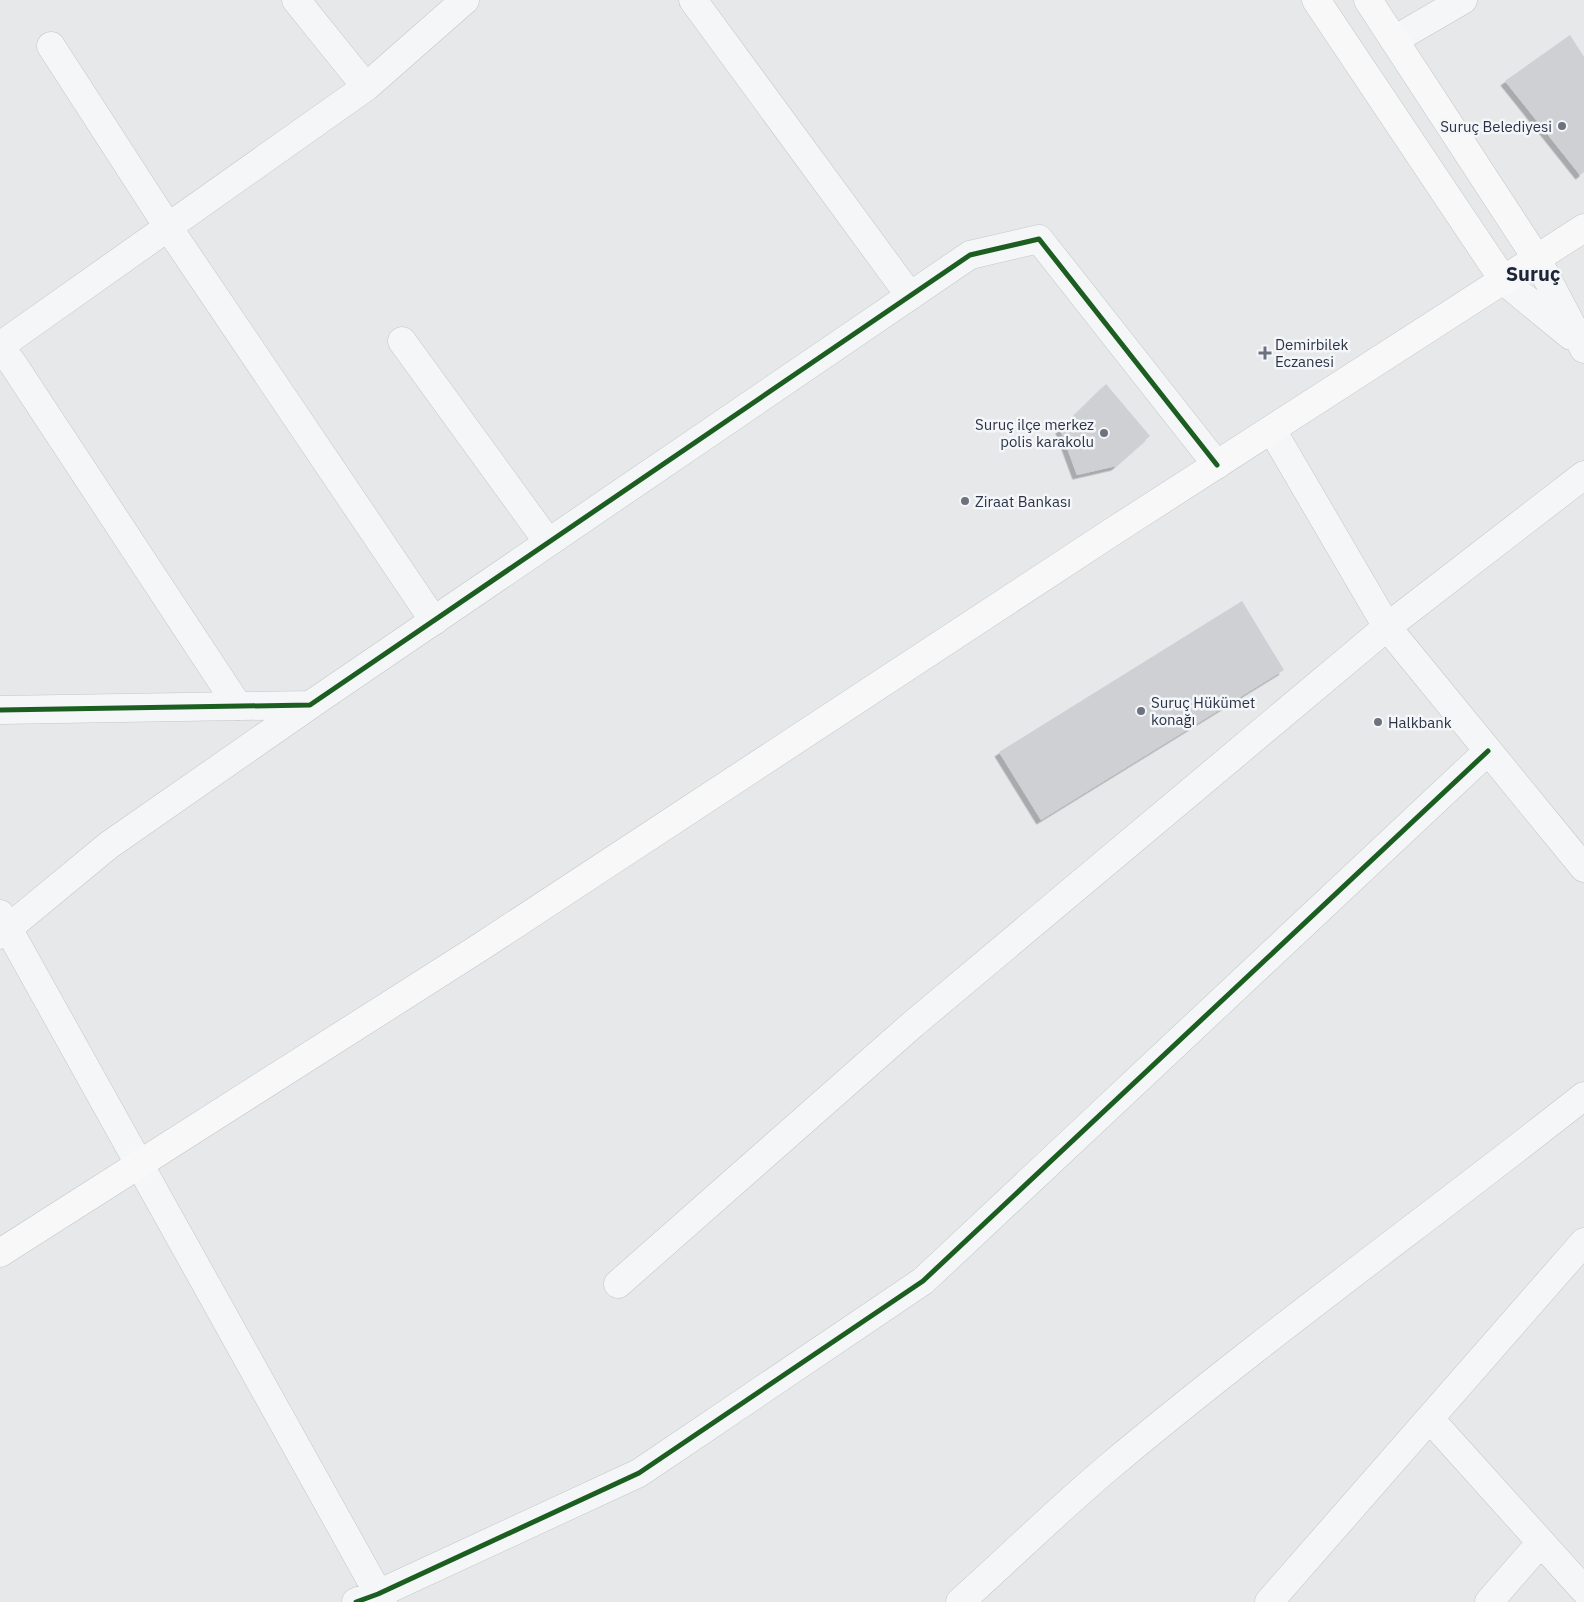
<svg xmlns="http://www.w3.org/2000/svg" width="1584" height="1602" viewBox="0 0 1584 1602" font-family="'IBM Plex Sans',sans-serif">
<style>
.building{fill:#ced0d3;filter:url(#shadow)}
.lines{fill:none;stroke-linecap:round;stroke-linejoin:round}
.minor-casing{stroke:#c4c6c8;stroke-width:29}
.tertiary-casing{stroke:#c4c6c8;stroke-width:29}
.secondary-casing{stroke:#c4c6c8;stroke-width:29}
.minor{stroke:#f5f6f7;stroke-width:28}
.tertiary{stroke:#f5f6f7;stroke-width:28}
.secondary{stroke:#f8f8f8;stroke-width:28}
.cycleway-casing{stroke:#f4f6f9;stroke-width:8}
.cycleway{stroke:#1b5e20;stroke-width:5}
.poi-dot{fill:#6c737f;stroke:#f4f6f9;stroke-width:2}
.labels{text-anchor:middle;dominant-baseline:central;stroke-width:5;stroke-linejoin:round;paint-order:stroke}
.poi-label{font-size:15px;fill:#2b3445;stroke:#f4f6f9;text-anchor:start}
.district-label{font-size:20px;font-weight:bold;fill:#1d2536;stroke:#f4f6f9}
</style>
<defs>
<filter id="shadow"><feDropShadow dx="-4.5" dy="4.5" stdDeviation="0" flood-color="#0004"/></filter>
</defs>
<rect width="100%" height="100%" fill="#e6e8ea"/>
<path class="building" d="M1570 35 1584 57V172L1580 175 1505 81Z
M1106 384 1150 436 1116 466 1077 475 1060 429Z
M1242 601 1284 670 1041 820 999 752Z"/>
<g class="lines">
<g class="minor-casing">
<path id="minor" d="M296 0 366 87
M693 0 910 296
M1394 40 1463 0
M51 46 168 227 434 621
M402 341 548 542
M0 346 366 87 465 0
M0 347 13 364 238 706
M1272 430 1387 627 1584 868
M0 914 383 1602
M0 935 109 845 310 705
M618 1284 912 1025 1387 627 1584 475
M1430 1419 1584 1590
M356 1602 378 1594 639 1473 923 1281 1488 751
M960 1602C1010 1557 1059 1509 1110 1466 1264 1337 1427 1220 1584 1096
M1489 1602 1541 1542"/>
</g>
<g class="tertiary-casing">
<path id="tertiary" d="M1537 259 1584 349
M1504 281 1571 336
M0 710 310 705 970 255 1039 239 1217 465
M1269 1602 1584 1242"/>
</g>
<g class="secondary-casing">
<path id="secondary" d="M1316 0 1504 281
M1368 0 1537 259
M0 1253 482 946 1112 532 1584 228"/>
</g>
<use href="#minor" class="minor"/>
<use href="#tertiary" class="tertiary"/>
<use href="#secondary" class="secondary"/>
<g class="cycleway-casing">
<path id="cycleway" d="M0 710 310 705 970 255 1039 239 1217 465
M356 1602 378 1594 639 1473 923 1281 1488 751"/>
</g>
<use href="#cycleway" class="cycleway"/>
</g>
<g class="poi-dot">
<circle cx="1562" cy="126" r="5"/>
<path d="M1262.5 345.5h5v5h5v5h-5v5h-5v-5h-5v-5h5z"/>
<circle cx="1104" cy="433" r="5"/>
<circle cx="965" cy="501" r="5"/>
<circle cx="1141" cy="711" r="5"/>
<circle cx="1378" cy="722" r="5"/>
</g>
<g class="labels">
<g class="poi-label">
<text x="1552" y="126" text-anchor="end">Suruç Belediyesi</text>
<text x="1275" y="344">Demirbilek<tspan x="1275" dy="17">Eczanesi</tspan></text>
<text x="1094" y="424" text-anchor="end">Suruç ilçe merkez<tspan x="1094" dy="17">polis karakolu</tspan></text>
<text x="975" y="501">Ziraat Bankası</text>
<text x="1151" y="702">Suruç Hükümet<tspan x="1151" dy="17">konağı</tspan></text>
<text x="1388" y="722">Halkbank</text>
</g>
<g class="district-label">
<text x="1533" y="273">Suruç</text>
</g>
</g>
</svg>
